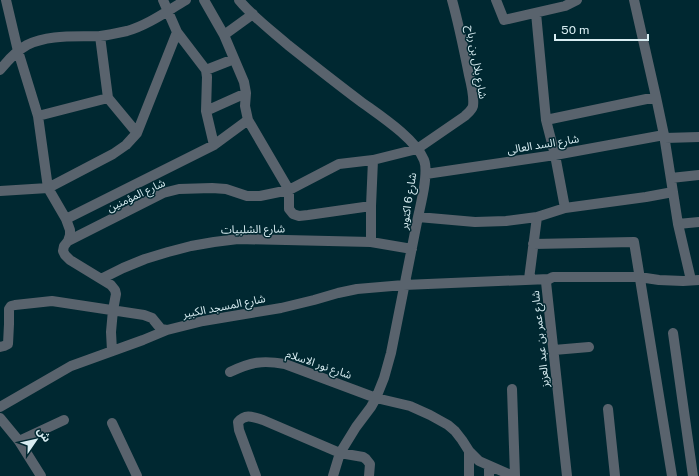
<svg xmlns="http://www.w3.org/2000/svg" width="699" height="476" viewBox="0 0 699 476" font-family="'Public Sans','Noto Sans Arabic',sans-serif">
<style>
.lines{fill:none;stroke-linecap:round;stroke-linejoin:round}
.street{stroke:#59636d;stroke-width:10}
.labels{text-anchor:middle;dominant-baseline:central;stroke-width:3;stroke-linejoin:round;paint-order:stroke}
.street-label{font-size:11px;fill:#d8edf2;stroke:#002831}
</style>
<rect width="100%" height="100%" fill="#002831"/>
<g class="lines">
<path class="street" d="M6 0 18 51 38 116 48 188 66 219 70 230V235L68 241 64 246 63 251 65 255 70 260 111 285 115 290 116 294 113 310 111 332 112 351
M163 0 177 32 206 70 234 59
M204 0 224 35 244 82 246 93 245 106 248 120 289 190V209L293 214 299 216 308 215 371 206
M239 0C252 16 272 31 288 45 312 64 336 83 360 101 379 115 415 138 424 160 429 173 421 203 418 217L391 353 384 378 376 398 371 407 356 427 340 453 333 476
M496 0 504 20 565 6 577 0
M634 0 656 97 664 135 678 224 691 280
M536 13 546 120
M224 35 253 14
M100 36 108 98 137 133
M0 70C8 60 16 51 27 45 49 34 76 37 100 36 109 35 118 33 127 31 148 25 167 11 186 0
M206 111 207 77 206 70
M38 116 108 98
M665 138 699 137
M214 145 206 111 246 93
M426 174 555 155 664 135
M671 178 699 175
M0 191 48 188 113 154 126 145 137 133 177 32
M565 208 555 155 546 120 656 97
M418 217 475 222 506 221 537 217 565 208 646 197 673 192
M66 219 214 145 248 120
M678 224 699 222
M68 241 163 193 179 189 212 188 226 189 247 196H260L289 190 339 164 373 160 417 149 465 116C468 113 472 110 473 106 474 99 471 83 469 75 464 50 459 25 452 0
M371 242V206L373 160
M533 244 634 242 672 476
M101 279 123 268 145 259 168 252 191 246 214 242 238 239 371 242 412 249
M529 279 537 217
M673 333 693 476
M0 347 4 346 8 344 9 324V309L11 306 15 305 52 301 144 315 152 318 161 329 167 330 203 321 281 308 314 300 338 293 357 289 404 285 549 279
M554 350 589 347
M230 372C251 362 262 360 285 364L376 398 410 406 430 415 448 425 455 431 462 440 469 451 479 461 513 476
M512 389 515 476
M0 407 71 366 143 340 167 330
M608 409 615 476
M0 418 19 441 41 476
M112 423 137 476
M19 441 64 420
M469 451V476
M489 466V476
M256 476 239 430 238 422C246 413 253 417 263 420L340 453 363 457 366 459 370 464 369 476
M567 476 546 282 549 279 553 277H639L659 280 683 281 699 280"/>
</g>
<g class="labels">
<g class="street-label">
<text transform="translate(477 62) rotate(80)">شارع بلال بن رباح</text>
<text transform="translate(543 144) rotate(-9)">شارع السد العالى</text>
<text transform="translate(136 195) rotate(-25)">شارع المؤمنين</text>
<text transform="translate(408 201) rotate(-81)">شارع 6 اكتوبر</text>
<text transform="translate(253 229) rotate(-1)">شارع الشلبيات</text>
<text transform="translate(224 306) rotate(-11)">شارع المسجد الكبير</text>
<text transform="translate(540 339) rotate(-96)">شارع عمر بن عبد العزيز</text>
<text transform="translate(319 364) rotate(19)">شارع نور الاسلام</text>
</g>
</g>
<g transform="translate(36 440) rotate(56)" stroke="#002831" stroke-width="3" paint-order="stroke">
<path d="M0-3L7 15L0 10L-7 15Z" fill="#d8edf2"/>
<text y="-6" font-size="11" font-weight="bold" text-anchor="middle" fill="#d8edf2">ش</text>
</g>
<path d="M555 34v6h93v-6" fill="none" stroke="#d8edf2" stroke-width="2"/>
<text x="561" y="34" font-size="12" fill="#d8edf2" stroke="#002831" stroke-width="3" paint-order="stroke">50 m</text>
</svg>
